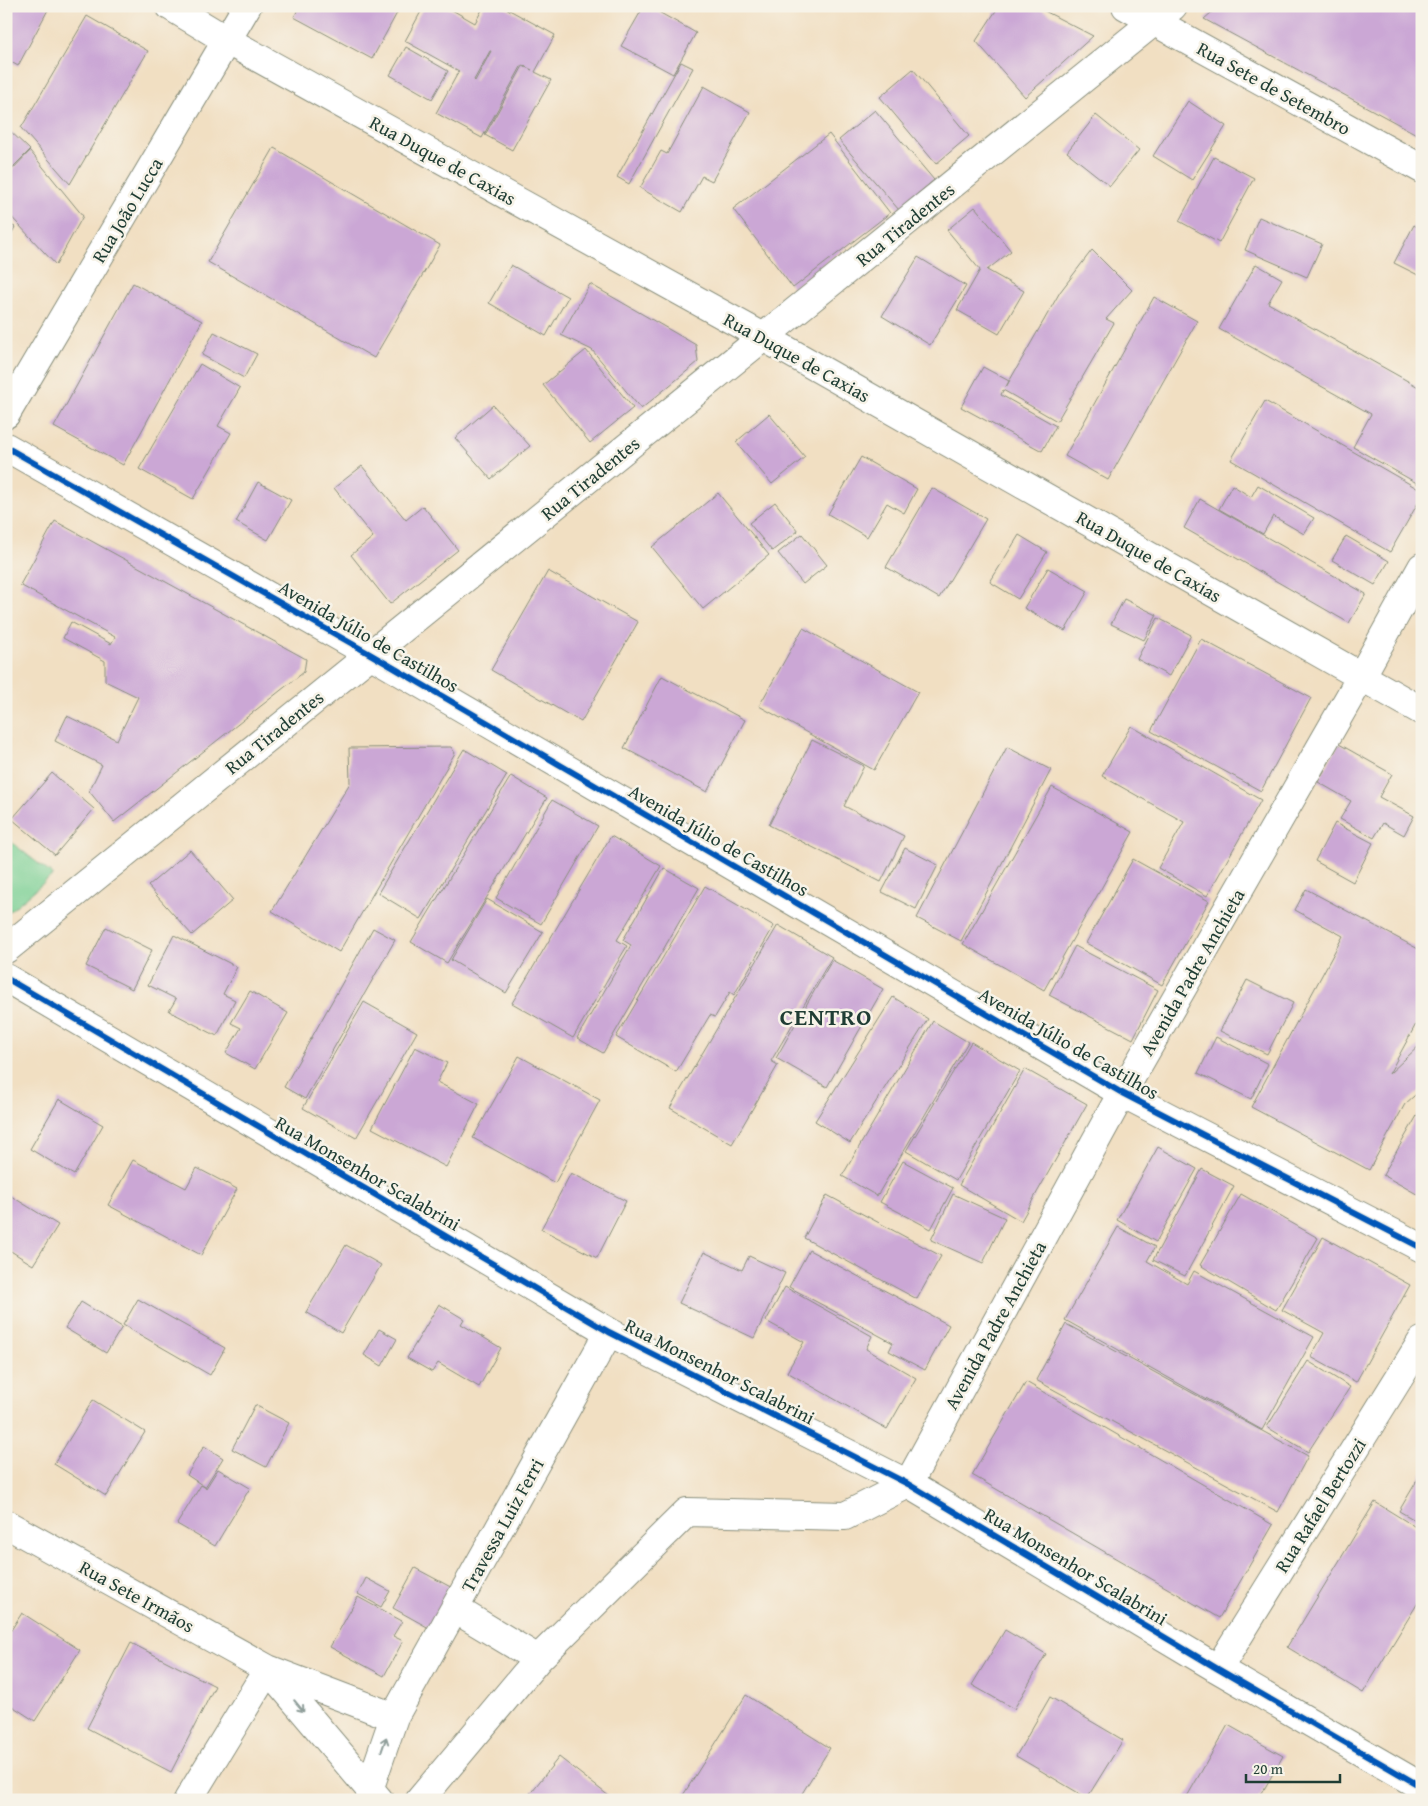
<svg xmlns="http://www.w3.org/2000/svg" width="1428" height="1806" viewBox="0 0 1428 1806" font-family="'Gentium Book Plus',serif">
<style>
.green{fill:#78cf93;stroke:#4c8664}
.building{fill:#cba7d5;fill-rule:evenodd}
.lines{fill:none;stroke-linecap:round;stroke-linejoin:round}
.minor-casing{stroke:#888e7b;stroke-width:30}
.minor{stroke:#fff;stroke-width:28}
.cycleway-casing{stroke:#f7f3e8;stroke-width:9}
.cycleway{stroke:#0057b8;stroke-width:6}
.oneway{stroke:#8f9e9a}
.labels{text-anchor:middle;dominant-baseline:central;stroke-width:5;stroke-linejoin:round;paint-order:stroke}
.street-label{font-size:19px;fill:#1f3d34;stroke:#f7f3e8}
.district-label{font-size:24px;font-weight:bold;letter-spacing:1px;fill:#1f3d34;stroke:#f7f3e8}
</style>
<rect width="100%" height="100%" fill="#f7f3e8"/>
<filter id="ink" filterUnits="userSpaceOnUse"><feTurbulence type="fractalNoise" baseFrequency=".02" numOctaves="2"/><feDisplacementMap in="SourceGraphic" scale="10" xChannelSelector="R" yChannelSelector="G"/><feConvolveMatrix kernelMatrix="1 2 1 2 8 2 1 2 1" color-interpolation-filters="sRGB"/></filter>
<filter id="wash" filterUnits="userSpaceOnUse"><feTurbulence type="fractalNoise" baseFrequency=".0096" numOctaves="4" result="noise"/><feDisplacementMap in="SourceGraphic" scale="20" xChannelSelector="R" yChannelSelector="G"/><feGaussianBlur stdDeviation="1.12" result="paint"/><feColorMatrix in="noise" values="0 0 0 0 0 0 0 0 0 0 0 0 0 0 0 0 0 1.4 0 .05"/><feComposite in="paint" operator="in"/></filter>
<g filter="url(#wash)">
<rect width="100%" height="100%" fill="#f1dfc2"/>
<path class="green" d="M6 838 53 875 6 914Z"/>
<g id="blocks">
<path class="building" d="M6 6H50L18 66 6 59Z
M300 6H384L397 13 372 59 294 17Z
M424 6H445L475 23 484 6H502L555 35 535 72 551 80 512 150 485 135 523 66 532 70 522 65 482 138 436 113 459 71 405 41ZM490 51H491L475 81 474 80Z
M644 6H648L696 33 673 74 621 46Z
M999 6H1035L1093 36 1025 97 976 41Z
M1219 6H1422V137L1204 19Z
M87 16 148 51 70 184 21 128Z
M406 47 448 71 432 99 390 75Z
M681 62 693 68 629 184 617 177Z
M913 69 969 136 936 164 880 97Z
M6 81 11 86 6 91Z
M704 86 750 112 712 181 702 176 682 212 640 188 661 151 667 154Z
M1188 101 1226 126 1192 180 1153 156Z
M875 110 934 180 899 210 839 140Z
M1096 115 1139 150 1110 186 1067 152Z
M6 127 30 150 6 174Z
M829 134 890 213 793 288 733 209Z
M274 148 440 245 374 358 208 262Z
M30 151 83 216 56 265 6 211V176Z
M1214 157 1254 178 1219 243 1179 221Z
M975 207 1011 251 987 270 1024 291 999 334 957 310 980 270 947 230Z
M1259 217 1322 244 1307 277 1245 250Z
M6 223 15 227 6 244Z
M1414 225 1422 230V277L1394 263Z
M1092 250 1132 290 1106 319 1114 323 1057 421 1003 390 1001 395 1056 426 1042 451 961 407 983 367 1009 381 1006 387 1060 292Z
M918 257 966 286 930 345 882 316Z
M1256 264 1282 279 1268 303 1422 389V486L1353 447 1371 414 1219 329Z
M511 265 568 297 546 336 489 303Z
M133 283 202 321 123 465 54 427Z
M590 284 696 345 698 362 641 409 592 350 561 335Z
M1154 297 1197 321 1108 480 1065 456Z
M214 332 257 354 244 378 202 355Z
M586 350 633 408 590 443 543 385Z
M200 364 240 388 218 426 231 433 193 499 139 469Z
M1265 401 1422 491V496L1390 552 1231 460Z
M493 405 530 446 491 479 455 438Z
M769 414 805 457 772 484 736 442Z
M861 457 917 489 904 513 887 503 867 537 828 514Z
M362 466 406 520 423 506 458 550 390 604 351 555 373 537 334 488Z
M258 482 291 500 268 540 236 522Z
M1232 485 1251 497 1258 485 1314 518 1304 534 1273 516 1263 534 1219 509Z
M932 488 986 519 939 598 886 567Z
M718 493 769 555 703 609 652 547Z
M1200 499 1366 594 1349 623 1184 528Z
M775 502 798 531 772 551 749 523Z
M55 521 306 659 304 672 114 822 89 791 102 765 55 741 67 716 117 740 138 697 105 681V661L63 638 71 622 111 644 115 637 20 585Z
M802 534 827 565 803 584 778 553Z
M1019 535 1047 552 1018 599 990 582Z
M1346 536 1389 561 1375 585 1332 560Z
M1048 568 1088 591 1065 631 1024 608Z
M548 571 638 622 581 722 491 670Z
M1124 599 1157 615 1144 640 1111 624Z
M1158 618 1191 635 1169 676 1137 659Z
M803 628 918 692 874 770 759 706Z
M1201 639 1311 698 1261 791 1151 731Z
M662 676 745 720 707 792 624 748Z
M1131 726 1261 800 1207 896 1158 868 1184 822 1102 776Z
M812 740 864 766 844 806 904 836 881 882 769 825Z
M1339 744 1392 774 1379 797 1414 816 1404 835 1383 823 1374 838 1340 819 1351 801 1318 782Z
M451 747 455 753 339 952 272 911 350 783 349 748Z
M1007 747 1051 770 961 941 917 918Z
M464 749 507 775 421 919 378 893Z
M52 773 94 809 55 855 12 819Z
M511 776 547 798 447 963 411 942Z
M1052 787 1133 832 1044 990 963 944Z
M552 800 598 826 541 924 496 898Z
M1335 823 1373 843 1353 882 1315 861Z
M611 836 661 866 617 940 627 946 573 1038 512 1003Z
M905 848 938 865 916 909 882 892Z
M190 850 233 900 192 935 148 886Z
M1133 859 1209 901 1162 985 1086 943Z
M664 868 699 888 603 1053 577 1038 631 945 623 940Z
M705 886 774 926 734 995 730 992 715 1017 710 1015 676 1072 616 1037Z
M1306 889 1422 951V1013L1389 1074 1422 1043V1089L1405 1104 1369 1170 1251 1107 1343 936 1295 910Z
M487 899 543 932 506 993 451 960Z
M778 925 832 957 771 1061 778 1065 732 1144 670 1108Z
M106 927 152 950 132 989 86 966Z
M373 928 395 940 305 1099 284 1087Z
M174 935 237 967 223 994 235 1000 217 1036 169 1011 176 999 148 985Z
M1075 946 1158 990 1133 1039 1049 995Z
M832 960 883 989 827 1087 776 1058Z
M1247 980 1293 1003 1267 1054 1220 1031Z
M250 991 288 1013 255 1069 226 1053 241 1028 231 1023Z
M893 997 928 1019 850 1143 815 1121Z
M364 1002 417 1032 356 1138 303 1108Z
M933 1021 968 1042 877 1196 842 1176Z
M1216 1037 1268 1064 1251 1099 1198 1073Z
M971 1042 1020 1071 956 1180 906 1151Z
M415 1047 447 1063 437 1082 479 1104 446 1167 372 1128Z
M519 1056 600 1100 555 1183 473 1138Z
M1025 1069 1087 1104 1021 1221 959 1185Z
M59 1099 103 1125 74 1175 30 1149Z
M1422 1107V1197L1383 1175Z
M1158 1147 1197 1169 1156 1242 1117 1220Z
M133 1160 186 1188 197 1168 237 1189 201 1255 108 1205Z
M903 1161 953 1188 931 1229 880 1202Z
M1202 1169 1234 1186 1185 1276 1153 1260Z
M571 1173 626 1201 597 1258 541 1229Z
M6 1193 58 1225 33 1265 6 1248Z
M953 1194 1005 1218 983 1263 931 1240Z
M1241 1194 1318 1238 1276 1310 1200 1265Z
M827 1195 941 1256 917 1299 804 1238Z
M1118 1227 1155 1247 1147 1261 1187 1284 1194 1271 1314 1337 1262 1430 1065 1320Z
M1323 1237 1410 1285 1356 1382 1311 1357 1324 1333 1282 1310Z
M346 1245 381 1265 341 1333 306 1312Z
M809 1250 949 1325 925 1370 889 1351 893 1343 789 1287Z
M704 1252 742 1270 749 1256 785 1273 754 1338 679 1303Z
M785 1287 872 1336 866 1349 916 1378 887 1429 787 1372 804 1342 766 1321Z
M138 1299 225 1348 210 1375 123 1325Z
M81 1302 122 1327 106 1353 65 1328Z
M439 1304 464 1319 461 1324 501 1348 479 1387 438 1363 432 1372 407 1358Z
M1066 1324 1308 1456 1278 1512 1036 1380Z
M379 1329 397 1339 382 1366 364 1355Z
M1308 1361 1350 1387 1308 1452 1267 1427Z
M1026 1382 1273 1525 1219 1618 972 1475Z
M93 1400 145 1432 106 1496 54 1464Z
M255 1405 289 1423 266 1467 232 1449Z
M204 1446 223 1458 205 1487 187 1475Z
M218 1469 250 1488 215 1546 177 1524 201 1485 206 1488Z
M1422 1472V1524L1399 1511Z
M1375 1502 1422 1531V1596L1363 1693 1287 1647Z
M415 1568 460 1592 438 1633 393 1608Z
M366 1578 390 1591 381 1607 358 1594Z
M358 1597 402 1621 393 1636 403 1641 384 1676 330 1647Z
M22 1613 80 1650 35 1721 6 1702V1638Z
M1005 1630 1046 1654 1014 1709 972 1685Z
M131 1643 215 1686 171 1772 87 1728Z
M746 1695 830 1748 798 1800H680Z
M1050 1697 1123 1740 1087 1798 1016 1756Z
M1228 1725 1283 1756 1258 1800H1185Z
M559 1757 614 1800H525Z"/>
</g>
</g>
<g filter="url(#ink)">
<use href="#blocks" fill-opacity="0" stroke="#888e7b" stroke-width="1"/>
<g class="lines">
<g class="minor-casing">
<path id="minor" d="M170 6 228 41 765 338 1422 711
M1126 6 1422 169
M6 414 247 6
M6 447 370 654 1122 1093 1422 1248
M6 949 1173 6
M6 978 609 1332 908 1484 1218 1669 1422 1787
M6 1524 268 1669 394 1717 369 1790
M455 1609 538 1659
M1218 1669 1422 1341
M269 1670 379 1800
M394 1717 609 1332
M188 1800 268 1669
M420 1800 538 1659 687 1512 845 1516 908 1484 1122 1093 1361 677 1422 567"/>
</g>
<use href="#minor" class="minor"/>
<g class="cycleway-casing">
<path id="cycleway" d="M6 447 370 654 1122 1093 1422 1248
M6 978 609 1332 908 1484 1218 1669 1422 1787"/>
</g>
<use href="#cycleway" class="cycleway"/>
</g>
<defs><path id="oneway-shaft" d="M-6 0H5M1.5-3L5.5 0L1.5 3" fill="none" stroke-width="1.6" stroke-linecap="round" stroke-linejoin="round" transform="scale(1.25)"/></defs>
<g class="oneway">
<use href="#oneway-shaft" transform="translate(299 1706) rotate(50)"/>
<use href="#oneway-shaft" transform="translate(384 1744) rotate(-71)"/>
</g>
</g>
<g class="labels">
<g class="street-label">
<text transform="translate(1274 88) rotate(29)">Rua Sete de Setembro</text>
<text transform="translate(443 160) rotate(29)">Rua Duque de Caxias</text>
<text transform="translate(127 210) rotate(-59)">Rua João Lucca</text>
<text transform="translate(905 224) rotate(-39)">Rua Tiradentes</text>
<text transform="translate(797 357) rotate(29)">Rua Duque de Caxias</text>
<text transform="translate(590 478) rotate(-39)">Rua Tiradentes</text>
<text transform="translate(1149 556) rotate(30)">Rua Duque de Caxias</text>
<text transform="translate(369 636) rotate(30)">Avenida Júlio de Castilhos</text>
<text transform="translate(274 732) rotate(-39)">Rua Tiradentes</text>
<text transform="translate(719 840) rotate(30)">Avenida Júlio de Castilhos</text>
<text transform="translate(1192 972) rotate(-60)">Avenida Padre Anchieta</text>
<text transform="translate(1069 1043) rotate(30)">Avenida Júlio de Castilhos</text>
<text transform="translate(368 1173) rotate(30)">Rua Monsenhor Scalabrini</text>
<text transform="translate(995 1325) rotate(-61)">Avenida Padre Anchieta</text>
<text transform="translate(720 1371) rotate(27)">Rua Monsenhor Scalabrini</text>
<text transform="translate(1320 1505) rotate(-58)">Rua Rafael Bertozzi</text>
<text transform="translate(502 1525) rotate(-61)">Travessa Luiz Ferri</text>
<text transform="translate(1076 1566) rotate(31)">Rua Monsenhor Scalabrini</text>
<text transform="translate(137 1596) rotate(29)">Rua Sete Irmãos</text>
</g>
<g class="district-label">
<text x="826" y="1016">CENTRO</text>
</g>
</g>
<rect width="1428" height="1806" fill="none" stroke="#f7f3e8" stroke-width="25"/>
<path d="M1246 1774v8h94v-8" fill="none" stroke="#1f3d34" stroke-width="2.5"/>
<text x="1253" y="1774" font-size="15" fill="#1f3d34" stroke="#f7f3e8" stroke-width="4" paint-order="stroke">20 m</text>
</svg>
